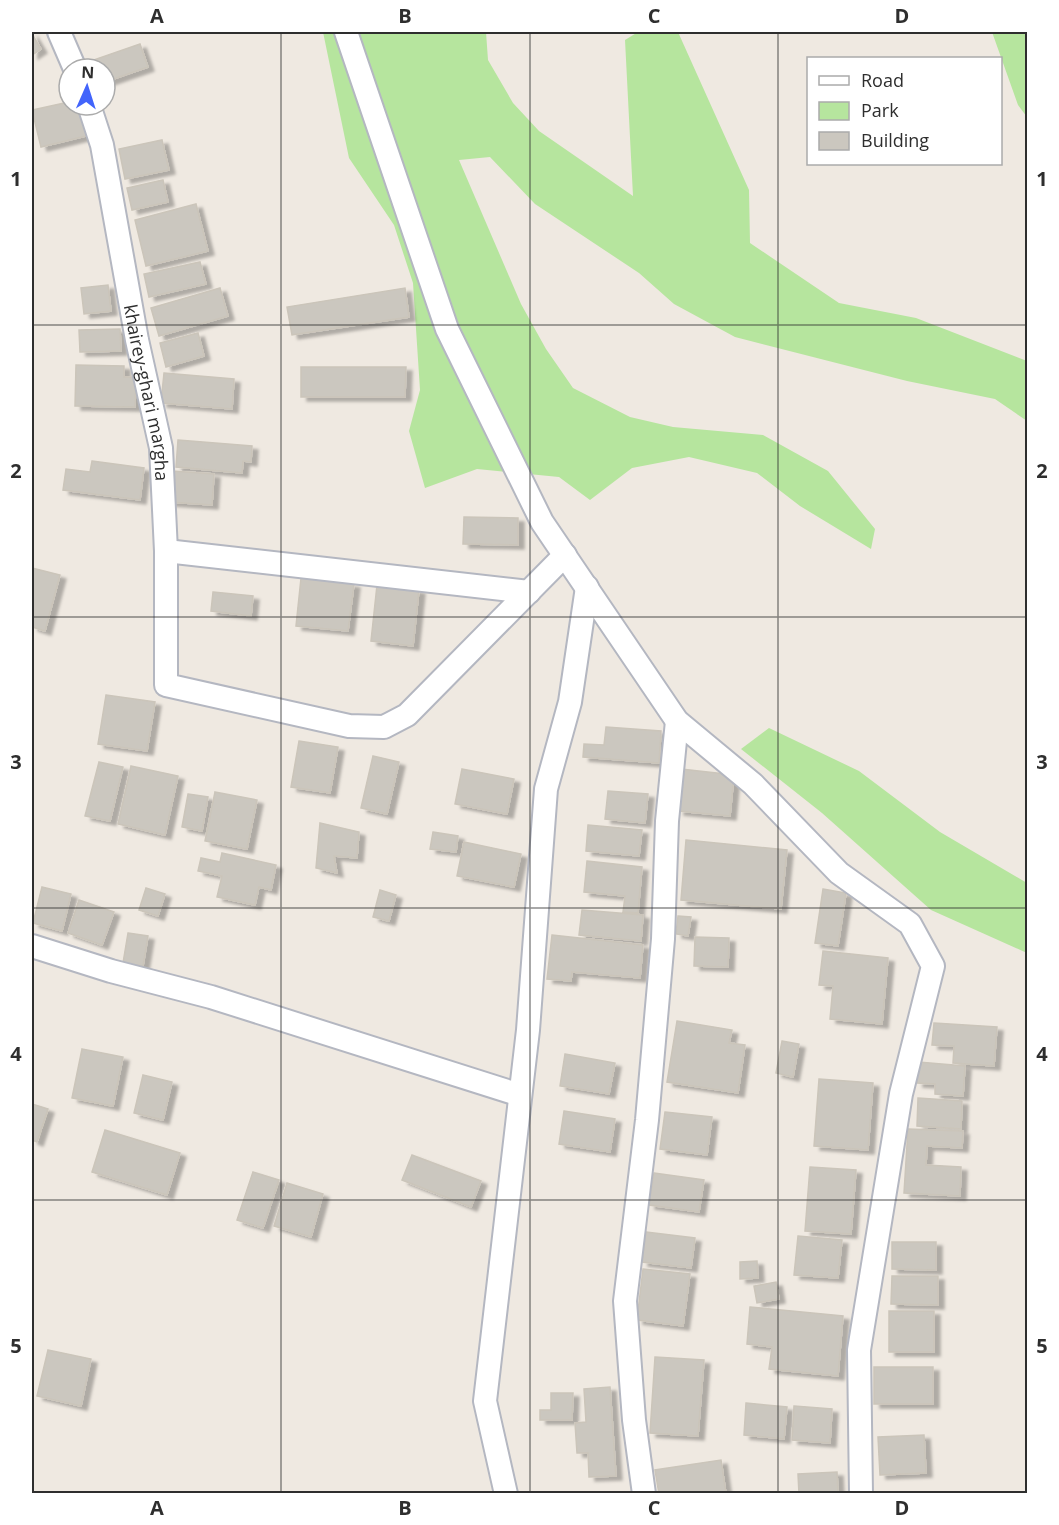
<svg xmlns="http://www.w3.org/2000/svg" width="1059" height="1525" viewBox="0 0 1059 1525" font-family="'Open Sans',sans-serif">
<style>
.green{fill:#b6e59e}
.building{fill:#cbc7bf;stroke:#cbc5ba;stroke-width:1.5;filter:url(#shadow)}
.lines{fill:none;stroke-linecap:round;stroke-linejoin:round}
.street-casing{stroke:#b4b7c1;stroke-width:26}
.street{stroke:#fff;stroke-width:22}
.grid{fill:none;stroke:#2e2e2e;stroke-width:1.5;stroke-opacity:0.55}
.labels{text-anchor:middle;dominant-baseline:central;stroke-width:5;stroke-linejoin:round;paint-order:stroke}
.street-label{font-size:18px;fill:#2e2e2e;stroke:#fff}
.neatline{fill:none;stroke:#2e2e2e;stroke-width:2}
.grid-label{font-size:20px;text-anchor:middle;font-weight:bold;fill:#2e2e2e}
</style>
<defs>
<filter id="shadow"><feDropShadow dx="6" dy="4" stdDeviation="1.5" flood-color="#0004"/></filter>
</defs>
<rect width="100%" height="100%" fill="#efe9e1"/>
<path class="green" d="M323 32H486L488 60 513 103 539 131 633 196 625 40 638 32H678L749 190 750 243 839 303 916 318 1027 361V421L995 399 907 381 735 337 674 304 639 273 535 204 490 157 459 160 521 304 546 349 573 388 630 417 673 427 763 435 828 471 875 529 871 549 800 506 757 473 689 457 632 468 590 500 559 477 477 469 425 488 409 431 420 390 413 283 394 225 349 158Z
M992 32H1027V117L1018 105Z
M769 728 859 771 940 832 1027 883V953L931 910 822 813 741 749Z"/>
<path class="building" d="M32 34 41 49 32 55Z
M140 44 148 67 105 82V69H94L91 61Z
M69 102V105H83L90 135 41 147 32 110Z
M162 140 169 170 125 179 119 149Z
M163 180 168 202 132 210 127 188Z
M196 204 208 251 146 266 135 220Z
M200 262 206 284 149 297 144 274Z
M108 285 111 311 84 314 81 288Z
M220 288 228 316 159 336 151 308Z
M405 288 409 317 292 335 287 307Z
M120 329 121 351 80 352 79 330Z
M198 333 204 356 166 367 160 343Z
M76 365 124 366V377H136L135 407 75 406Z
M301 367H406L405 397H301Z
M164 373 234 379 232 409 161 403Z
M178 440 252 446 251 462 243 461 242 473 176 467Z
M92 461 144 468 140 500 63 490 66 469 90 472Z
M172 471 214 474 212 505 169 502Z
M464 517 518 518V545L463 544Z
M32 568 60 575 45 631 32 627Z
M301 578 354 584 348 631 296 626Z
M377 585 419 590 413 646 371 641Z
M213 592 253 596 251 616 211 611Z
M106 695 155 702 147 751 98 744Z
M606 727 661 731 659 763 583 757 584 744 604 745Z
M299 741 338 747 330 793 291 787Z
M373 756 399 762 387 814 361 808Z
M99 762 123 767 110 821 85 816Z
M131 766 178 776 165 835 118 824Z
M462 769 514 779 507 814 455 804Z
M681 769 734 775 730 816 678 811Z
M608 791 648 794 645 823 605 819Z
M215 792 257 800 247 849 205 841Z
M188 794 208 797 202 831 182 827Z
M320 823 359 832 357 858 334 856 337 873 316 868Z
M588 825 642 830 639 856 586 851Z
M433 832 458 836 456 852 430 849Z
M686 840 787 850 781 909 681 900Z
M464 842 521 854 514 887 457 876Z
M222 853 276 865 271 890 259 887 255 905 217 897 222 876 198 871 201 858 220 862Z
M587 861 642 867 638 913 623 912 625 896 584 892Z
M42 887 71 894 62 931 33 923Z
M146 888 165 894 158 916 139 910Z
M823 889 846 893 838 946 815 943Z
M380 890 396 895 389 921 373 917Z
M79 900 114 912 102 945 68 933Z
M582 910 643 915 641 941 579 935Z
M678 916 691 917 688 936 676 934Z
M128 933 148 936 143 966 123 963Z
M552 935 643 945 640 978 572 972 571 981 547 979Z
M695 937 729 938 728 967 694 966Z
M823 951 888 958 882 1024 830 1019 833 986 819 985Z
M677 1021 732 1030 729 1043 745 1045 738 1093 667 1082Z
M934 1023 997 1027 994 1066 953 1063 954 1046 932 1045Z
M782 1041 799 1044 793 1077 776 1073Z
M82 1049 123 1057 113 1106 72 1098Z
M565 1054 615 1063 609 1094 560 1086Z
M918 1062 965 1066 963 1096 935 1094V1084L917 1083Z
M143 1075 172 1082 163 1120 134 1113Z
M819 1079 873 1083 868 1150 814 1146Z
M918 1098 962 1101 961 1129 917 1126Z
M32 1104 48 1109 37 1142 32 1140Z
M564 1111 615 1119 610 1152 559 1144Z
M665 1112 712 1117 707 1155 660 1149Z
M908 1129 963 1131 962 1148 927 1146 926 1165 961 1167 960 1196 904 1193Z
M105 1130 180 1153 167 1195 92 1172Z
M412 1155 481 1181 471 1207 402 1180Z
M810 1167 856 1170 851 1234 805 1231Z
M253 1172 279 1180 263 1228 237 1220Z
M654 1173 704 1180 699 1212 649 1205Z
M287 1183 323 1194 311 1237 274 1226Z
M646 1232 695 1238 691 1268 642 1262Z
M798 1236 842 1240 838 1278 794 1275Z
M892 1242H936V1270L892 1269Z
M757 1261 758 1278 740 1279V1262Z
M643 1269 690 1274 683 1326 637 1320Z
M892 1276H938V1305L891 1304Z
M776 1282 779 1299 757 1303 754 1286Z
M750 1307 843 1316 838 1376 769 1369 772 1347 747 1344Z
M889 1311H934V1352H889Z
M48 1350 91 1359 81 1406 37 1396Z
M655 1357 704 1360 698 1436 650 1433Z
M874 1367H933V1404H874Z
M610 1387 616 1476 589 1477 588 1453H577L575 1423 586 1422 584 1389Z
M551 1393H573L572 1420H540V1410H551Z
M746 1403 787 1407 784 1439 744 1435Z
M794 1406 832 1409 830 1443 792 1440Z
M924 1435 926 1473 880 1475 878 1437Z
M721 1460 726 1494H659L655 1470Z
M837 1472 838 1494H799L798 1474Z"/>
<g class="lines">
<g class="street-casing">
<g id="street">
<path d="M59 32 75 69"/>
<path d="M346 32 447 329 542 522 677 721 753 784 839 873 910 924 933 966 901 1094 859 1350 861 1494"/>
<path id="s1" d="M89 105 102 145 137 340 161 448 166 551V685L349 726 384 727 407 715 565 555"/>
<path d="M166 551 529 592"/>
<path d="M32 946 111 971 211 997 520 1095"/>
<path d="M506 1494 485 1401 528 1030 546 789 570 702 587 587"/>
<path d="M644 1494 634 1420 625 1301 647 1120 663 939 667 821 677 721"/>
</g>
</g>
<use href="#street" class="street"/>
</g>
<path class="grid" d="M281 32V1494M530 32V1494M778 32V1494M32 325H1028M32 617H1028M32 908H1028M32 1200H1028"/>
<g class="labels">
<g class="street-label">
<text stroke="none"><textPath href="#s1" startOffset="294">khairey-ghari margha</textPath></text>
</g>
</g>
<rect width="1059" height="1525" fill="none" stroke="#ffffff" stroke-width="66"/>
<rect x="807" y="57" width="195" height="108" fill="#ffffff" stroke="#ababab" stroke-width="1.5"/>
<rect x="819" y="76" width="30" height="9" fill="#ffffff" stroke="#ababab" stroke-width="1.5"/>
<text x="861" y="87" font-size="18" fill="#2e2e2e">Road</text>
<rect x="819" y="102" width="30" height="18" fill="#b6e59e" stroke="#ababab" stroke-width="1.5"/>
<text x="861" y="117" font-size="18" fill="#2e2e2e">Park</text>
<rect x="819" y="132" width="30" height="18" fill="#cbc7bf" stroke="#ababab" stroke-width="1.5"/>
<text x="861" y="147" font-size="18" fill="#2e2e2e">Building</text>
<g transform="translate(87 87) rotate(3)"><circle r="28" fill="#ffffff" stroke="#ababab" stroke-width="1.5"/>
<path d="M0-4.5L10 22L0 15L-10 22Z" fill="#4264fb"/>
<text y="-9" font-size="16" font-weight="bold" text-anchor="middle" fill="#2e2e2e">N</text>
</g>
<rect x="33" y="33" width="993" height="1459" class="neatline"/>
<g class="grid-label">
<text x="157" y="23">A</text>
<text x="405" y="23">B</text>
<text x="654" y="23">C</text>
<text x="902" y="23">D</text>
<text x="16" y="186">1</text>
<text x="1042" y="186">1</text>
<text x="16" y="478">2</text>
<text x="1042" y="478">2</text>
<text x="16" y="769">3</text>
<text x="1042" y="769">3</text>
<text x="16" y="1061">4</text>
<text x="1042" y="1061">4</text>
<text x="16" y="1353">5</text>
<text x="1042" y="1353">5</text>
<text x="157" y="1515">A</text>
<text x="405" y="1515">B</text>
<text x="654" y="1515">C</text>
<text x="902" y="1515">D</text>
</g>
</svg>
